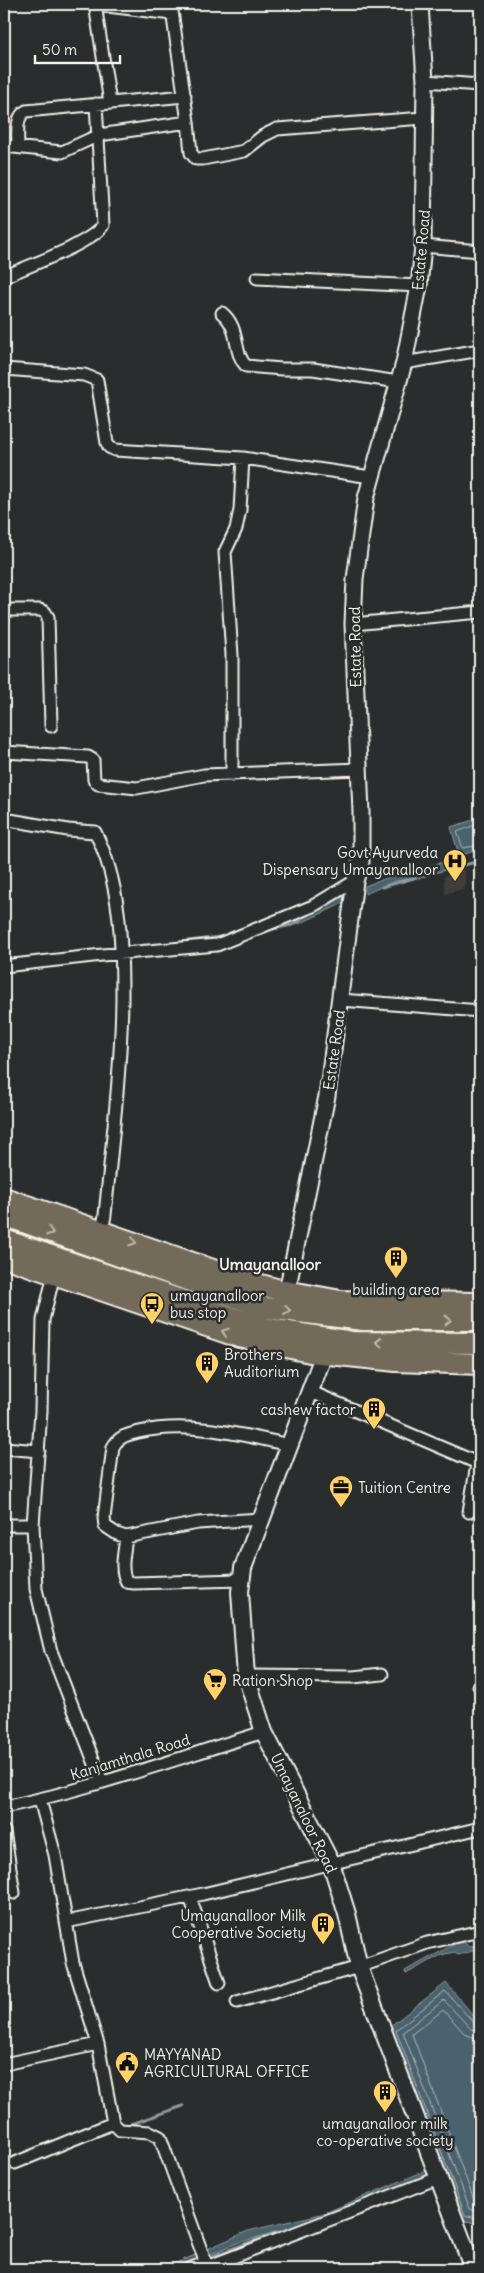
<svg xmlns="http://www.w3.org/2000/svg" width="484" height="2273" viewBox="0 0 484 2273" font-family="Delius,sans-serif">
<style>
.built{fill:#3f3d3a}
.water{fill:#48626d;stroke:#8d9b9e}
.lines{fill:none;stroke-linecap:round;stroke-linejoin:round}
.shore{stroke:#afb8b7;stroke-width:1}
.stream{stroke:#8d9b9e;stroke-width:3}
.minor-casing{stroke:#f4f1e8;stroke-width:15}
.tertiary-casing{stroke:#f4f1e8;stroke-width:19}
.secondary-casing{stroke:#f4f1e8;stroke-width:20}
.trunk-casing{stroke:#f4f1e8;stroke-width:24}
.minor{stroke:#2a2d2e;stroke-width:11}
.tertiary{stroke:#2a2d2e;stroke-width:15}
.secondary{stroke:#2a2d2e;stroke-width:16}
.trunk{stroke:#736b5a;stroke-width:20}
.oneway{stroke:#c0bbaf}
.labels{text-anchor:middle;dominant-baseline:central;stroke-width:5;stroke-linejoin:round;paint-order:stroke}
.street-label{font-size:15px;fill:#f4f1e8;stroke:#2a2d2e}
.poi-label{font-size:15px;fill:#f4f1e8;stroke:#2a2d2e;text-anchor:start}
.neighbourhood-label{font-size:16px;font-weight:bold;fill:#f4f1e8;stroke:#2a2d2e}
</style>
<rect width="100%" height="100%" fill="#2a2d2e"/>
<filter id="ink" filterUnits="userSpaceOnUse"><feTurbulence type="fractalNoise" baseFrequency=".02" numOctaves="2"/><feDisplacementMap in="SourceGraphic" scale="10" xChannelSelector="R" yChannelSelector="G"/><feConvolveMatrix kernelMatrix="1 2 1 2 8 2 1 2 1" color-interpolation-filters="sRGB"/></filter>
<g filter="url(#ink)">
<path class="built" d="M465 869V888L445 894 444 876Z"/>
<path class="water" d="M480 818V849L459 856 451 827Z
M454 859 455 867 419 878 395 881 365 894V886C394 874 424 868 454 859Z
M350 889 348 901 299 924 297 920Z
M461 1939 469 1947 480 1944V1949L458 1955 454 1952 441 1955 406 1974 405 1971C415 1965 457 1944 461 1939Z
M446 1983 480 2023V2224L462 2220 389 2027Z
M427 2170 429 2176 331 2217 327 2212Z
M325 2213 328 2219 240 2242 206 2256 205 2250 248 2231Z
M200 2253 201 2260 181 2269H162Z"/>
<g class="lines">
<path class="shore" d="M480 823 457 832 463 848 480 845
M480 2026 475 2024 445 1991 396 2030 465 2215 480 2219
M480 2032 471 2029 444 2000 403 2032 470 2209 480 2212
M480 2039 466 2035 443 2010 412 2034 475 2203 480 2205"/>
<path class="stream" d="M452 868 480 861
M382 887 414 878
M264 931 292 925 301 920
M174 943 227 936
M4 960 15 959
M128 2125 183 2106
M86 2140 109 2132
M4 2171 15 2167
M207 2258 277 2232"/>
<g class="minor-casing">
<path id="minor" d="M95 4 110 103
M171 4 188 122
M100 5 172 14
M425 81 480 85
M4 146 62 152 99 135 188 122 191 153 196 159H203L244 151 263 136 277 129 424 118
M18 146C18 135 15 117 26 111L185 96
M423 246 480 251
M4 277C27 266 91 244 103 225L96 104
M257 278 419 286
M222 313C241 329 232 351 246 366L282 369H313L398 382
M404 363 480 350
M4 369 84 375 97 380 107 443 109 447 115 450 243 458 371 477
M4 610H40L45 612 48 617 51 726
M353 624 480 612
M4 752 88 757 93 760 94 780 98 784 137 788 204 775 360 769
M232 775V655L225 552 236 529 240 510 243 458
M4 819 68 830 95 832C121 883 122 943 122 999 121 1071 112 1143 105 1215L102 1232
M4 966 102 955 217 945 313 906 355 881
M341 1000 480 1011
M54 1274 43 1320 41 1411 33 1525 36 1589 51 1651 102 1782
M309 1391 480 1464
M4 1448 39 1451
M469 1512 477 1464
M261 1519 198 1523 126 1537 117 1534 105 1526 104 1518 113 1447C119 1436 127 1435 139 1432 189 1421 239 1434 289 1445
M4 1525H33
M126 1537C125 1550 119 1570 127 1582L134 1583 240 1580
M246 1676 353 1677 382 1674
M479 1686 480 1687
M40 1800 55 1855 73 1963 98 2044 113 2123 120 2130 150 2132 160 2137 208 2269
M4 1807C92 1789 178 1758 264 1732
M4 1831 14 1893
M190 1897 219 1983
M66 1922 203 1894 480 1828
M237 2002 359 1967 427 1943 480 1931
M4 2064 98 2044
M15 2163 113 2123
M207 2267 438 2178
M189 2269 205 2263"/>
</g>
<g class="tertiary-casing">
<path id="tertiary" d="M287 1291 327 1096 355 881 361 862V812L353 624 355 579 366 498 404 363 419 286 423 246 425 81 420 4"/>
</g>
<g class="secondary-casing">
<path id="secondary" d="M324 1354 243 1568 240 1592 246 1676 264 1732 331 1863 347 1914 359 1967 473 2269"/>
</g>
<g class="trunk-casing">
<path id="trunk" d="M4 1198 242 1280 280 1290 341 1301 480 1303
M4 1215 266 1308 363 1320H480
M4 1240 263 1328 352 1342 480 1343
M4 1257 239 1337 310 1352 396 1361 480 1364"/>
</g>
<use href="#minor" class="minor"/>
<use href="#tertiary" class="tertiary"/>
<use href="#secondary" class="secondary"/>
<use href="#trunk" class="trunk"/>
</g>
<defs><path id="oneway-chevron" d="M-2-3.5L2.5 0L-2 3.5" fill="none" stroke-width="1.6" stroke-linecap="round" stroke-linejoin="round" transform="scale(1.25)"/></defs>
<g class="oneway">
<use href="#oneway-chevron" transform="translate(50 1232) rotate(19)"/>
<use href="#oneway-chevron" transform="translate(133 1242) rotate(19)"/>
<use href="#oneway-chevron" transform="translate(287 1310) rotate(7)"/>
<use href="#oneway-chevron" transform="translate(448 1320)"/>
<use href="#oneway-chevron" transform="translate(225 1332) rotate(-161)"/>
<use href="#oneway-chevron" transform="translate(379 1342) rotate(-179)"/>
</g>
</g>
<defs>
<g id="hospital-pin" transform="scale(1.25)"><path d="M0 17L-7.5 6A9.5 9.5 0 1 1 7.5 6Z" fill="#ffd166" stroke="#2a2d2e"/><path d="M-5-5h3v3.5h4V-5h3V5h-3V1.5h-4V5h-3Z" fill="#111"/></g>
<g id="building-pin" transform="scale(1.25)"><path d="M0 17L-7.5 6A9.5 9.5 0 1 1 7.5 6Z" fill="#ffd166" stroke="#2a2d2e"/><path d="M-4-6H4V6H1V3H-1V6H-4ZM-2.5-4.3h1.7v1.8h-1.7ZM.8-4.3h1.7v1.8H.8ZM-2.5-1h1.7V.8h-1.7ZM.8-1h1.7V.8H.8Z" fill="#111"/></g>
<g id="bus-pin" transform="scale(1.25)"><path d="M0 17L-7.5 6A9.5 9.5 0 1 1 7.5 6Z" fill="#ffd166" stroke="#2a2d2e"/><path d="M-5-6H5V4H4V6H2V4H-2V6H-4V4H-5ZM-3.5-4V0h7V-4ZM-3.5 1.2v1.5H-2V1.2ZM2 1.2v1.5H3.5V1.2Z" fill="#111"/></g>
<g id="office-pin" transform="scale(1.25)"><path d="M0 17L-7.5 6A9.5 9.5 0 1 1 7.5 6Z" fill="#ffd166" stroke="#2a2d2e"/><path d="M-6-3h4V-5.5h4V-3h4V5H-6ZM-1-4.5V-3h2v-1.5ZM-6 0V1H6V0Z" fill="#111"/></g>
<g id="supermarket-pin" transform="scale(1.25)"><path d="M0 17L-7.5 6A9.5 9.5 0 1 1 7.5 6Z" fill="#ffd166" stroke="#2a2d2e"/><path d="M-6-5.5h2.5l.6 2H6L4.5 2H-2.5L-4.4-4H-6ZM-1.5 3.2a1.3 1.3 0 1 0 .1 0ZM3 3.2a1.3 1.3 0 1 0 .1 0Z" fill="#111"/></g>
<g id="civic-pin" transform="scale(1.25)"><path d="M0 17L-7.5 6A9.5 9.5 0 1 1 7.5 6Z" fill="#ffd166" stroke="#2a2d2e"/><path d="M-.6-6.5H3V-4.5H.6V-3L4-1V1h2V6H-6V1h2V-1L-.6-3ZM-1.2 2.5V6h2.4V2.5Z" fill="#111"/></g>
</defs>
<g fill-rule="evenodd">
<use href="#hospital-pin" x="455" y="861"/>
<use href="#building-pin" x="396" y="1258"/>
<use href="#bus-pin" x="152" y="1304"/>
<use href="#building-pin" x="207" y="1363"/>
<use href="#building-pin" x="374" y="1409"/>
<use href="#office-pin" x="341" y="1487"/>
<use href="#supermarket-pin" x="215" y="1680"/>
<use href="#building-pin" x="323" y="1924"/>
<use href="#civic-pin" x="127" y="2063"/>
<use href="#building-pin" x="385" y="2092"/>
</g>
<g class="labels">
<g class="street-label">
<text transform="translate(421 250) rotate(-85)">Estate Road</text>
<text transform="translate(355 647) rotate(-91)">Estate Road</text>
<text transform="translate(334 1050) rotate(-82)">Estate Road</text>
<text transform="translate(130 1757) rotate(-17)">Kanjamthala Road</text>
<text transform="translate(304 1813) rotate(64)">Umayanaloor Road</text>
</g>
<g class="poi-label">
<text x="438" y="852" text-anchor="end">Govt Ayurveda<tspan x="438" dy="17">Dispensary Umayanalloor</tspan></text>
<text x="396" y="1289" text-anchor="middle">building area</text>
<text x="170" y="1295">umayanalloor<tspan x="170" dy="17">bus stop</tspan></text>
<text x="224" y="1354">Brothers<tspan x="224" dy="17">Auditorium</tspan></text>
<text x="356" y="1409" text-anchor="end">cashew factor</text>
<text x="358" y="1487">Tuition Centre</text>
<text x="232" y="1680">Ration Shop</text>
<text x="306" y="1915" text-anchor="end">Umayanalloor Milk<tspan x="306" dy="17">Cooperative Society</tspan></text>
<text x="144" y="2054">MAYYANAD<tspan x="144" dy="17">AGRICULTURAL OFFICE</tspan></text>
<text x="385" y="2123" text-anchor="middle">umayanalloor milk<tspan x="385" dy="17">co-operative society</tspan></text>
</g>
<g class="neighbourhood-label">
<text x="270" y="1264">Umayanalloor</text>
</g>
</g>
<rect width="484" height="2273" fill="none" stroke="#2a2d2e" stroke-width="20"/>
<rect x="10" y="10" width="464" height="2253" fill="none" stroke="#f4f1e8" stroke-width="2" filter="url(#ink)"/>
<path d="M35 55v8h85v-8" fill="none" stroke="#f4f1e8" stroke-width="2.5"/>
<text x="42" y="55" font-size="15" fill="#f4f1e8" stroke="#2a2d2e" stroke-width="4" paint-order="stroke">50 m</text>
</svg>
